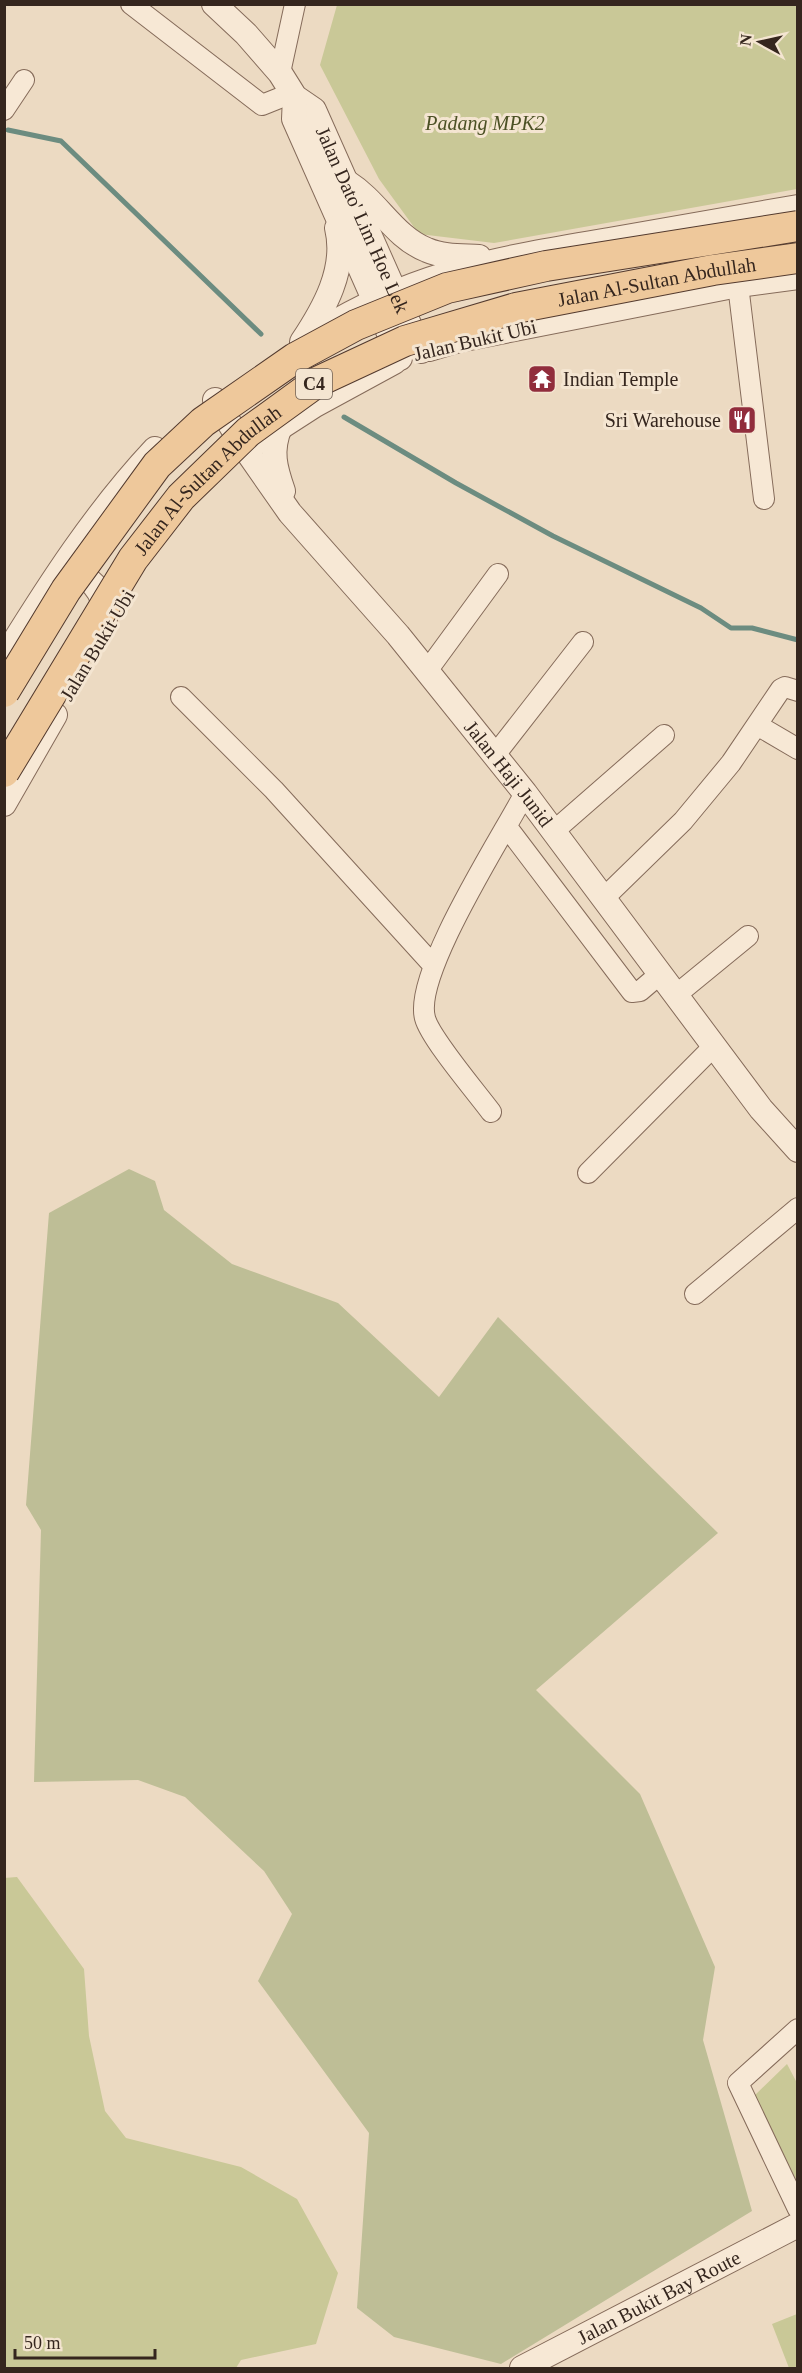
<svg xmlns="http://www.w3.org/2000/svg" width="802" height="2373" viewBox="0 0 802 2373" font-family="Georgia,serif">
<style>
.green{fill:#c9c897}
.cemetery{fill:#bebe96}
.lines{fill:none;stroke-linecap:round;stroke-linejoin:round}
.stream{stroke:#6c8c80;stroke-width:5}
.minor-casing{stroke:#856b5a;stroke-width:22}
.tertiary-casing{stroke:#856b5a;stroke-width:26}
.minor{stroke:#f7e8d5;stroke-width:20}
.tertiary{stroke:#f7e8d5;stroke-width:24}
.primary-bridge-casing{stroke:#533a2e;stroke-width:32;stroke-linecap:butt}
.primary-bridge{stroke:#eec89b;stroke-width:30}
.labels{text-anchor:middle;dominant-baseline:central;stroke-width:6;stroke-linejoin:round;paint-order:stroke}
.shield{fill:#f4e5d1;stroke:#6e5f54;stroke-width:1.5}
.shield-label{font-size:18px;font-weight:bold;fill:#35261e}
.park-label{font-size:20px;font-style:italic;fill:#4c5125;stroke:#f4e5d1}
.street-label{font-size:20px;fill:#35261e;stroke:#f4e5d1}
.poi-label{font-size:20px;fill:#35261e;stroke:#f4e5d1;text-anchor:start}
</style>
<rect width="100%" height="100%" fill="#ecdac2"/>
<path class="green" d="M337 5H797V189L494 243 419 234 379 179 320 65Z
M17 1877 84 1969 89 2036 105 2111 126 2138 241 2167 297 2199 338 2273 316 2344 241 2360 236 2368H5L4 1878Z
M787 2064 797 2083V2181L754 2096Z
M797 2314V2368H789L772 2324Z"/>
<path class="cemetery" d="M129 1169 155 1181 164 1210 232 1264 338 1303 439 1397 498 1317 718 1533 536 1690 640 1794 715 1967 703 2040 752 2211 501 2364 394 2337 357 2308 369 2133 258 1981 292 1914 264 1871 185 1797 138 1780 34 1782 41 1530 26 1505 49 1213Z"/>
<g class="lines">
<path class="stream" d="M8 130 61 141 261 334
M344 417 456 483 553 536 701 608 731 628H752L798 640"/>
<g class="minor-casing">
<path id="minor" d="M131 4 262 105 292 93
M280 73 295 4
M4 110 24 80
M738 285 764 499
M427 671 498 574
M181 697 274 790 433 965
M757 725 798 749
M495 755 583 642
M507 827 632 992 640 991 660 974
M554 831 664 735
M604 898 683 821 731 763 781 689 785 687 798 691
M676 995 748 936
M491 1112C477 1093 430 1038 425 1018 413 974 502 837 525 793
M588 1173 715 1045
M695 1294 798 1208
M798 2029 738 2083 798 2209"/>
</g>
<g class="tertiary-casing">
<g id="tertiary">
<path id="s1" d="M214 4 246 34 280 73 295 97 314 110 421 351"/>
<path d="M295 97 294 119 400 358"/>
<path d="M348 183C378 202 394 237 427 250 443 257 462 256 479 257"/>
<path d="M335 322C425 270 508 257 609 240 672 229 735 218 798 207"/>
<path d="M302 342C324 309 347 269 337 228"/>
<path d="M429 349 459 340 738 285 798 277"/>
<path id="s2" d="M215 400 246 450 290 513 398 635 525 793 761 1109 798 1150"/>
<path d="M280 427C270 451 275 468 283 491"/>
<path d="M253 445 315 405 394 362"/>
<path d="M61 580C89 566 106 594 105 619"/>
<path d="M4 658C49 585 96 512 155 449"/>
<path d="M4 804 55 715"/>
<path id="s3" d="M522 2368 798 2225"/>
</g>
</g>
<use href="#minor" class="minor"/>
<use href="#tertiary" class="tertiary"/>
<g class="primary-bridge-casing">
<g id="primary-bridge">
<path d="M4 692 66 590 157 465 203 422 295 358 356 325 447 288 546 266 798 226"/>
<path id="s4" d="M4 772 133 559 181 497 248 432 317 382 405 341 516 308 713 270 798 258"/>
</g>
</g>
<use href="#primary-bridge" class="primary-bridge"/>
</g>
<defs>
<g id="temple-square" transform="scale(1.5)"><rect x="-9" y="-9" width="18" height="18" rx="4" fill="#912d3c" stroke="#f4e5d1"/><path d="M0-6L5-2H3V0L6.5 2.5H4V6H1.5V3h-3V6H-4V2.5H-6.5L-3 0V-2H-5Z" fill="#fff"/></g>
<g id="restaurant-square" transform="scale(1.5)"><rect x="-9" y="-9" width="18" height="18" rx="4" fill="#912d3c" stroke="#f4e5d1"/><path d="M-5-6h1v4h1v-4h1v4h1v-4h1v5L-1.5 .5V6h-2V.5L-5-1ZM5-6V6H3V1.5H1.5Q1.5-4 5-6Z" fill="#fff"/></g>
</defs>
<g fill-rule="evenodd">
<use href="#temple-square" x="542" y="379"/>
<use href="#restaurant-square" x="742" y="420"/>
</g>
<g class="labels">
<rect class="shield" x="296" y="369" width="36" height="30" rx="4.5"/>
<g class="shield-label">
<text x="314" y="384">C4</text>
</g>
<g class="park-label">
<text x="485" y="123">Padang MPK2</text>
</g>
<g class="street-label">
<text stroke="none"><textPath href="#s1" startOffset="267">Jalan Dato' Lim Hoe Lek</textPath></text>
<text stroke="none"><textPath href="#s4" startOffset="862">Jalan Al-Sultan Abdullah</textPath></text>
<text transform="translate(475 340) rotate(-13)">Jalan Bukit Ubi</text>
<text stroke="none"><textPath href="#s4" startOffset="358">Jalan Al-Sultan Abdullah</textPath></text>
<text transform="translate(97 645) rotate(-59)">Jalan Bukit Ubi</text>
<text stroke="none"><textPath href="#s2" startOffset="476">Jalan Haji Junid</textPath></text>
<text stroke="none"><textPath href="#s3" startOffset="154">Jalan Bukit Bay Route</textPath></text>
</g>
<g class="poi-label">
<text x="563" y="379">Indian Temple</text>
<text x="721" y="420" text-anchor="end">Sri Warehouse</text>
</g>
</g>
<rect width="802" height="2373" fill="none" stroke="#35261e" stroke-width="12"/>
<g transform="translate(760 42) rotate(278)" stroke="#f4e5d1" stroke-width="4.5" paint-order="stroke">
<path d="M0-4.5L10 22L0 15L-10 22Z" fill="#35261e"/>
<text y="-9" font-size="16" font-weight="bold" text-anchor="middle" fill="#35261e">N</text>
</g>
<path d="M15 2349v9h140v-9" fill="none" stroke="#35261e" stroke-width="3"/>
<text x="24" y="2349" font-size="18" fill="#35261e" stroke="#f4e5d1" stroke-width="4.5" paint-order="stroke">50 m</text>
</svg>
